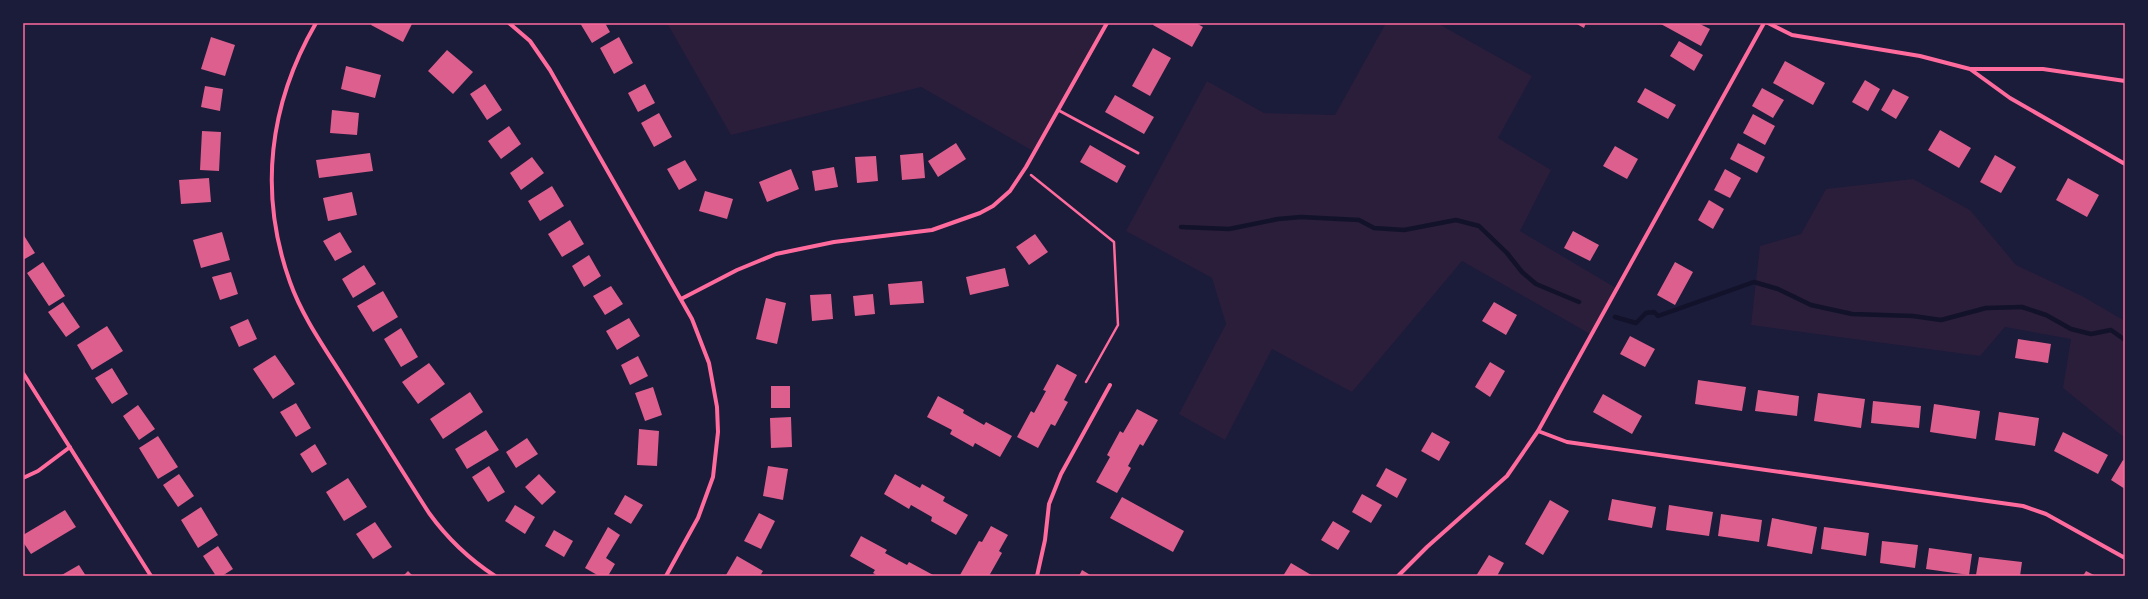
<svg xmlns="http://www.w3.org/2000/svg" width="2148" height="599" viewBox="0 0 2148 599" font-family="'Work Sans',sans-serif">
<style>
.green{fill:#2a1e3b}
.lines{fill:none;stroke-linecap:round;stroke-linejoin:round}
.stream{stroke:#12122b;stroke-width:4.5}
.building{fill:#dd5f8e}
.path{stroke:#ff6b9d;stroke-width:2.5}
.service{stroke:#ff6b9d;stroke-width:3}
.minor{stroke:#ff6b9d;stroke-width:4}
.neatline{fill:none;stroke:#ff6b9d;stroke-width:1.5}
</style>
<rect width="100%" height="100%" fill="#1b1b3a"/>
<path class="green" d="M667 23H1107L1035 152 921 87 731 135Z
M1386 23H1437L1532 76 1498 138 1551 170 1520 231 1616 288 1590 334 1462 261 1352 392 1272 349 1225 440 1179 414 1226 324 1212 278 1126 231 1207 81 1264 113 1335 115Z
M1913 179 1970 210 2016 265 2082 296 2125 321V438L2063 388 2071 339 2005 327 1980 356 1751 325 1760 246 1801 234 1826 189Z"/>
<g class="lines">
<path class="stream" d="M1181 227 1229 229 1278 219 1301 217 1359 220 1374 228 1404 230 1456 220 1479 226 1507 253 1522 272 1536 284 1579 302
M1615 317 1636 323 1646 313 1654 312 1658 316 1754 282 1778 289 1811 305 1852 314 1913 316 1941 320 1986 308 2022 307 2046 315 2071 329 2091 334 2111 330 2125 340"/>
</g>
<path class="building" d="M372 23H410L412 24 403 42 371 25Z
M580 23H605L610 32 592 43Z
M1154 23H1196L1203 27 1192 47 1153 25Z
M1575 23H1586L1584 28Z
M1659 23H1698L1710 29 1701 46Z
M211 37 235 45 225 76 201 69Z
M619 37 633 63 614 74 600 48Z
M1679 41 1703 55 1694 71 1670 56Z
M1153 48 1171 58 1150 96 1132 86Z
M447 50 473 72 453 94 428 71Z
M1785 61 1825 83 1813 105 1773 83Z
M346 66 381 75 375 98 341 89Z
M1865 80 1880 89 1868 111 1852 102Z
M485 84 502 110 487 120 470 94Z
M645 84 655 103 638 112 628 93Z
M205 86 223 89 220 111 201 107Z
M1645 88 1676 105 1668 119 1637 102Z
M1762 88 1784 100 1773 118 1752 106Z
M1893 89 1909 97 1896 119 1881 110Z
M1115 95 1154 117 1144 134 1105 112Z
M332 110 359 113 357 135 330 133Z
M659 113 672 137 654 147 641 123Z
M1753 114 1775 126 1765 145 1743 133Z
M509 126 521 144 501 159 488 141Z
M1940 130 1971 148 1959 168 1928 150Z
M202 131 221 132 219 171 200 170Z
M956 143 966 159 938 177 928 161Z
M1738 143 1765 157 1757 173 1730 159Z
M1090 145 1126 166 1117 183 1080 162Z
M1615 146 1638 159 1627 179 1603 166Z
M370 153 373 171 319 178 316 160Z
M923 153 925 178 902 180 900 155Z
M1995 155 2016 167 2001 193 1980 182Z
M876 156 878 181 857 183 855 157Z
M532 157 544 173 521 190 510 173Z
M685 160 697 180 679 190 667 169Z
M834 167 838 187 815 191 812 171Z
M791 169 799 189 767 202 759 182Z
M1725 169 1741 178 1730 198 1714 190Z
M209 178 211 202 181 204 179 180Z
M2068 178 2099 195 2087 217 2056 200Z
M552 186 564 206 540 221 528 201Z
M705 191 733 199 727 219 699 211Z
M352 192 357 215 328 221 323 198Z
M1709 200 1724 209 1713 229 1698 220Z
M570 220 584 244 562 257 548 234Z
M1573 231 1599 245 1590 261 1564 248Z
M222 232 230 260 201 268 193 240Z
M340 232 352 252 335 261 323 241Z
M23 234 35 253 23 260Z
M1035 234 1048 252 1029 265 1016 247Z
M589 255 601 276 584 287 572 266Z
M43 262 65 296 49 306 27 273Z
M1675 262 1693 272 1675 305 1657 295Z
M364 265 376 284 353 298 342 279Z
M1005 268 1009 286 970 295 966 277Z
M231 272 238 294 220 300 212 277Z
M922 281 924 303 890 305 888 284Z
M611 286 623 304 605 315 593 296Z
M383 291 398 317 373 332 357 306Z
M831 294 833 319 812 321 810 295Z
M873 294 875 314 855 316 853 296Z
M766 298 786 303 777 344 756 339Z
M63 302 80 327 66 337 48 312Z
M1494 302 1517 315 1506 335 1482 321Z
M629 318 640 336 617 350 606 331Z
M248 319 257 339 239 347 230 327Z
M107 326 123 351 92 370 77 345Z
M401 328 418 357 401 367 384 339Z
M1630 336 1655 349 1645 367 1620 354Z
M2018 339 2051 344 2048 363 2015 358Z
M275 355 295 384 273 399 253 369Z
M638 356 648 376 630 385 621 365Z
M1490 362 1505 371 1490 397 1475 387Z
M429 363 445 384 418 404 402 382Z
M1057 364 1077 375 1064 400 1068 402 1055 426 1051 424 1038 448 1017 437 1031 411 1034 413 1046 391 1043 390Z
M112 368 128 394 112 404 95 378Z
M1698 380 1746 387 1742 411 1695 404Z
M771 386H790V408H771Z
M653 387 662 415 645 421 635 393Z
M1758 390 1799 396 1797 416 1755 411Z
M470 392 483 412 443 439 430 419Z
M1818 393 1865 399 1861 428 1814 421Z
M1603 394 1642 416 1632 434 1593 412Z
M938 396 964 410 963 413 984 425 986 422 1012 436 1000 457 975 443 973 447 950 434 952 430 927 417Z
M1873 401 1921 406 1919 428 1871 423Z
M296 403 311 428 296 437 280 412Z
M1934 404 1980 411 1976 439 1930 432Z
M138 405 155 429 139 440 123 416Z
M1137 409 1158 420 1143 446 1140 444 1128 466 1131 468 1117 493 1096 482 1110 457 1107 455 1120 431 1123 433Z
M1999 412 2039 418 2035 446 1995 440Z
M791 417 792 447 771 448 770 418Z
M639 429 659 431 657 466 637 465Z
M486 430 499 450 467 469 455 449Z
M1432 432 1450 442 1439 461 1421 451Z
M2063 432 2108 455 2098 474 2054 451Z
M158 436 178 467 158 479 139 448Z
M527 438 538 454 516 468 506 452Z
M315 444 327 464 312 473 300 454Z
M2123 460 2125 461V489L2111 480Z
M489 466 505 492 488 502 472 477Z
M768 466 788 469 783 500 763 496Z
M1386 468 1407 479 1397 498 1376 486Z
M179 474 194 496 178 507 163 485Z
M539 474 556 492 542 505 525 487Z
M895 474 920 488 922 484 945 497 943 501 968 515 956 535 931 521 932 517 911 505 909 509 884 494Z
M348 478 367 507 344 521 326 492Z
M1362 494 1382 505 1371 523 1352 512Z
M625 495 643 505 631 524 614 514Z
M1122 497 1184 531 1173 552 1110 518Z
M1612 499 1656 507 1652 528 1608 520Z
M1550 500 1569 511 1543 555 1525 544Z
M515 505 535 517 525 534 505 521Z
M1669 505 1713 512 1709 536 1666 530Z
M201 507 218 535 198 548 181 520Z
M65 510 76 527 31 554 23 542V535Z
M759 513 775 521 761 549 744 541Z
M1721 514 1762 520 1759 542 1718 536Z
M1772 518 1817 527 1812 554 1767 546Z
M1333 521 1350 531 1338 550 1321 540Z
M375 522 392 547 373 559 356 534Z
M991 526 1008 535 999 551 1002 553 989 576 960 575 979 541 982 542Z
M608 527 620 535 606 558 615 564 608 576H599L585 568Z
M1824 527 1869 533 1866 556 1821 549Z
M554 530 573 541 564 557 545 546Z
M861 536 887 550 885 553 907 565 909 562 935 576H878L873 573 875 570 850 556Z
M1882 541 1918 545 1915 568 1880 563Z
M218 546 233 569 222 576H216L203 556Z
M1929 548 1972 554 1969 575 1926 569Z
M1489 555 1504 563 1497 576H1476Z
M737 556 763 571 760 576 726 575Z
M1979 557 2022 562 2020 576 1976 575Z
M1291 563 1313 576H1283Z
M79 565 86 576H60Z
M1082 570 1092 576H1079Z
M408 571 413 576H403Z
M2086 571 2096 576H2083Z"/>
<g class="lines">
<path class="path" d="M1031 175 1114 242 1118 325 1086 382"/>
<path class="service" d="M1058 110 1138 153"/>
<path class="minor" d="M316 23C269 104 258 193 290 282 302 316 324 347 343 377 372 422 400 468 429 513 447 538 469 559 495 576
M509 23 530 41 550 70 692 319 709 363 717 407 718 432 713 477 698 518 666 576
M1768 23 1792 35 1920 56 1970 69 2010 98 2125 164
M1970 69H2043L2125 81
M681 299 737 270 776 254 834 242 932 230 980 213 993 206 1010 191 1026 167 1107 23
M23 373 151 576
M1538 431 1567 442 2023 506 2046 514 2125 558
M23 478 38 471 70 447
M1037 576 1045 540 1049 504 1061 474 1110 385
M1398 576 1427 547 1507 476 1538 431 1764 23"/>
</g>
<rect width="2148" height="599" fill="none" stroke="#1b1b3a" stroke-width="48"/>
<rect x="24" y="24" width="2100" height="551" class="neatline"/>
</svg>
